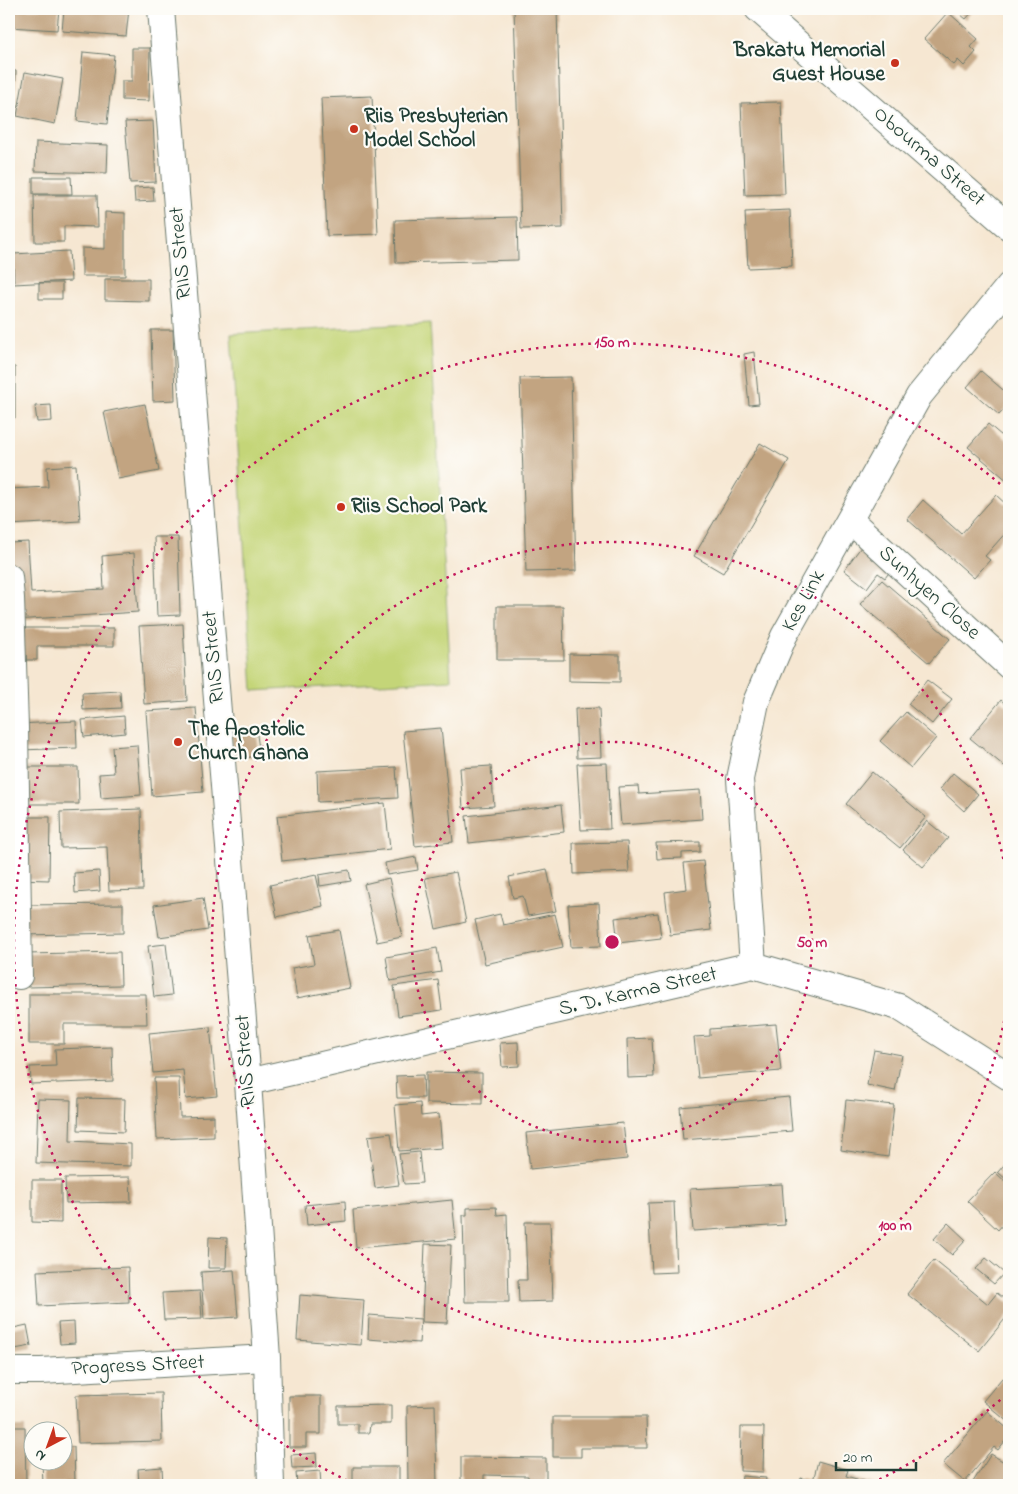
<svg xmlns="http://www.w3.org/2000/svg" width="1018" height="1494" viewBox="0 0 1018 1494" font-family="'Indie Flower',sans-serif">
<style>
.green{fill:#c4d578;stroke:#728956}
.building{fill:#c2a481}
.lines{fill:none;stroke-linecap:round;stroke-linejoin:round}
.minor-casing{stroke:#6a786b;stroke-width:28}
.minor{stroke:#fff;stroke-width:26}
.ring{fill:none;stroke:#c2185b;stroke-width:2.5;stroke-dasharray:2.5 5}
.poi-dot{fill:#c8321e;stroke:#fdfcf7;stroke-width:2}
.labels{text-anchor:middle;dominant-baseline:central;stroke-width:4.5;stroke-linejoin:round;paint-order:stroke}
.poi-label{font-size:21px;font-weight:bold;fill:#1f3d34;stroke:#fdfcf7;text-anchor:start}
.street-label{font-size:21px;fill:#1f3d34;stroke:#fdfcf7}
.centre{fill:#c2185b;stroke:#fdfcf7;stroke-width:2.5}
.ring-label{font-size:15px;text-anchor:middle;font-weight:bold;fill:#c2185b;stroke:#fdfcf7;stroke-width:4.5;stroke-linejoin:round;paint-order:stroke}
</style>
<rect width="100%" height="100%" fill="#fdfcf7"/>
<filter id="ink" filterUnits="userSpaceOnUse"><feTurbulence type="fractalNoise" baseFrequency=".02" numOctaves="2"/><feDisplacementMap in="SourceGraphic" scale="10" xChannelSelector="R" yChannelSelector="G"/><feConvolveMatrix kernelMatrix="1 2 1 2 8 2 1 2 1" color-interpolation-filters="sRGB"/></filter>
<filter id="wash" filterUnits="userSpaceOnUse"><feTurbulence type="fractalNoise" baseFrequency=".0096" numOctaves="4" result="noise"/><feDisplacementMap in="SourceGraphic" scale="20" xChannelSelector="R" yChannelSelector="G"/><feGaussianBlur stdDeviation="1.12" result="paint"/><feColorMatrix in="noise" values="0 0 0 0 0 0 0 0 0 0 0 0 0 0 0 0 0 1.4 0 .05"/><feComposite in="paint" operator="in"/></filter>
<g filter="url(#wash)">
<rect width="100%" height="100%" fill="#f6e7d2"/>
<path class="green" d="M430 323 451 680 253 691 231 334Z"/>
<g id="blocks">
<path class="building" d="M9 9H59L57 30 9 27Z
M64 9H129L126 36 62 31Z
M514 9H557L563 228 521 229Z
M954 9H975L966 19Z
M948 12 978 39 971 47 976 52 964 66 958 60 954 65 924 39Z
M132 48H150L149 101 122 100V81H132Z
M83 52 114 55 107 124 77 121Z
M9 70 16 71 14 112H9Z
M25 72 63 79 55 124 17 116Z
M372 96 378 234 327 236 321 98Z
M781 102 785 194 745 195 741 103Z
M153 121 156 182 130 183 125 122Z
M36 142 108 145 107 173 35 171Z
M9 146H13V163H9Z
M33 177H71L72 194H33Z
M153 187 154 201 135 202 134 188Z
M34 195H97L98 227 64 226V242H35Z
M790 210 792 266 748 268 745 212Z
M105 212 125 213V276H82V248L105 249Z
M517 217 518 260 396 263 395 220Z
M69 251 71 281 14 284 13 254Z
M105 279H149V301L105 300Z
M39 283H62V299H39Z
M151 330H173L175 400 153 401Z
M754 352 759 404 749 405 744 354Z
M9 367H15V418H9Z
M981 371 1009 395V404L999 415 967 387Z
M571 377 576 571 526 572 520 378Z
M145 404 159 471 118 479 104 412Z
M51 405 52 421 37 422 35 406Z
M988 424 1009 442V482L968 447Z
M760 443 789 460 723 573 694 556Z
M76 465 80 521 9 525V489L48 487 47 467Z
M996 495 1009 507V529L985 556 990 560 974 578 907 519 923 500 961 534Z
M154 537H178L180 615 157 616Z
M28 542 31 593 104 589 102 556 134 553 138 612 14 620 9 543Z
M864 543 894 566 885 578 878 573 867 588 844 570Z
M882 580 950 639 929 663 860 604Z
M497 606H563L564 660H497Z
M183 624 187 701 144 704 139 626Z
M23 628H114V646H37V660H23Z
M569 654 620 655V682L569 681Z
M927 680 952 699 932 724 908 704Z
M120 691 121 708 83 710 82 693Z
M1001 700 1009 707V760L1004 766 970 738Z
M196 708 203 792 152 796 146 711Z
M599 708 601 757 577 758 575 709Z
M906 712 936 738 911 768 880 741Z
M124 716 125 733 84 737 82 720Z
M76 721 77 748 20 750 19 724Z
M256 728 260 756 234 759 231 731Z
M441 728 453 842 415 846 403 731Z
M137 745 141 795 101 798 99 774 114 773 112 747Z
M607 763 610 829 581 830 577 764Z
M491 766 494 806 463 808 460 768Z
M23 767H78L79 804H23Z
M396 767 398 798 318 802 317 771Z
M872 772 926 817 900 848 846 804Z
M953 773 978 794 964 811 940 789Z
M638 786 639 794 700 790 702 819 621 825 618 787Z
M385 803 390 849 282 861 277 816Z
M561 805 564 832 469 843 466 816Z
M141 809 143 890 109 891 107 847 61 848 60 812Z
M19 817H50L49 880 17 879Z
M927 821 948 838 923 867 903 850Z
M627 842 629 872 574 874 573 843Z
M700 842V852L682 853V858L657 859 656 843Z
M416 857 418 870 387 875 385 863Z
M703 861 711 930 670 935 665 892 687 889 684 863Z
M547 869 556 911 528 916 523 896 513 898 509 877Z
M349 870 351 881 320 886 319 875Z
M99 871 100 891 75 893 74 873Z
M456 872 466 922 436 929 425 878Z
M316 875 323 906 277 917 270 885Z
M389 878 402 937 377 942 364 884Z
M203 898 208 930 159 937 154 905Z
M599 903 601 946 571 947 568 905Z
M123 904V933L22 935 21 905Z
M658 913 661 938 618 943 615 918Z
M500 914 503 925 555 914 563 947 485 964 475 920Z
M339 930 350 988 297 998 292 968 314 964 309 935Z
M166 944 172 995 154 997 148 946Z
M437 948 441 972 390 981 386 957Z
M120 952 121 985 27 987 26 954Z
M438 980 442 1010 398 1016 394 986Z
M29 994H146L147 1024H64V1044H29Z
M776 1024 781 1071 698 1078 694 1037 710 1036V1029Z
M210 1027 217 1096 186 1099 183 1070 153 1073 149 1033Z
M652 1038 654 1077 628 1078 627 1039Z
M518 1042 519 1066 502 1067 500 1043Z
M112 1047 113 1081 31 1084 30 1067 56 1066 55 1049Z
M874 1050 902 1055 895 1091 867 1085Z
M426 1072 482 1073V1104L426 1103Z
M423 1075 424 1098H397L396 1076Z
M154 1078H179L180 1117 214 1116V1137L157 1139Z
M789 1097 792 1131 683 1140 680 1107Z
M79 1098 125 1099 124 1132 78 1130Z
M38 1099 71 1100 70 1141 131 1144V1166L36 1163Z
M846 1100 894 1105 888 1157 841 1150Z
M420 1103 421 1116 439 1114 442 1148 399 1151 395 1105Z
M623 1123 627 1159 530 1169 526 1133Z
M391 1133 399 1185 375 1188 368 1136Z
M419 1152 422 1183 404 1184 399 1154Z
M1009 1159V1182L998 1172Z
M995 1172 1009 1185V1208L1006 1211 1009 1217 998 1230 967 1201Z
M130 1177 131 1202 66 1203 65 1178Z
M32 1180H61V1223L32 1222Z
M782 1184 785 1225 693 1231 690 1189Z
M452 1200 456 1239 356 1248 353 1210Z
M345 1201 346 1221 307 1225 305 1205Z
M674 1202 677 1272 652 1273 648 1203Z
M496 1207 497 1215 507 1214 509 1302H465L463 1215H467V1208Z
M525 1222H550L553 1301 519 1302 518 1280H527Z
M948 1223 966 1240 952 1255 934 1239Z
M209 1237 227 1238 226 1268H208Z
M425 1244 451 1245 447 1323 422 1322Z
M986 1258 1004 1273 994 1284 976 1269Z
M934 1260 988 1304 997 1293 1009 1303V1314L979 1351 907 1294Z
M128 1267 129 1302 39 1306 37 1271Z
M234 1270 238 1317 204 1319 201 1272Z
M200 1291 202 1319 164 1320 162 1293Z
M300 1295 364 1300 361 1345 297 1340Z
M369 1315 421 1319 419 1343 368 1339Z
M74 1322 75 1343 60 1344 58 1323Z
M27 1325 31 1346 9 1350V1329Z
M1002 1378 1009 1383V1423L983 1401Z
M161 1393 162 1441 78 1443 76 1395Z
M289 1396H321V1434H306V1447H289Z
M391 1405V1424H370L369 1433H358V1424H338V1406Z
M435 1405 437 1485H408L407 1406Z
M987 1411 1009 1430V1436L998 1450 994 1447 965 1482 943 1464Z
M553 1417H646L647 1448H581V1457H553Z
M9 1427H25L26 1485H9Z
M741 1427H764L763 1472 740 1471Z
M62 1447H74L75 1483H43L42 1462H62Z
M316 1453 317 1467 292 1468 291 1455Z
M991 1454 1009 1465V1485H971Z
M461 1457 546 1458V1485H528V1476L484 1475V1485H461Z
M818 1461 848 1470 846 1476 878 1485H799L801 1478 813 1481Z
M162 1467 163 1485H139L138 1469Z
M353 1467H399V1485H353Z
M320 1471 321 1485H297L296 1473Z
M742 1476 766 1478 765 1485H741Z"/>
</g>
</g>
<g filter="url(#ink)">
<use href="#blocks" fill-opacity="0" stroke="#6a786b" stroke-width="1"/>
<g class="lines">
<g class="minor-casing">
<path id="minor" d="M161 9 248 1082 267 1358 271 1485
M758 9 1009 227
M850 520 1009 666
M9 577 11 598 15 728 19 976
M753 965 740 779 756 702 784 636 919 396 1009 286
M248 1082 753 965 899 1007 1009 1077
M9 1371H41L267 1358"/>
</g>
<use href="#minor" class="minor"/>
</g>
</g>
<g class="ring">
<circle cx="612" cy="942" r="200"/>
<path d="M1009 991A400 400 0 1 1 1009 893"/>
<path d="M1006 1395A600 600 0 0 1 870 1484M354 1484A600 600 0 1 1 1006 489"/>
</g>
<g class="poi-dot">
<circle cx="895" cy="63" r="5"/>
<circle cx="354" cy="129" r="5"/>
<circle cx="341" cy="507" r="5"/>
<circle cx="178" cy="742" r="5"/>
</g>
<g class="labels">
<g class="poi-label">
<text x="885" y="51" text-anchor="end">Brakatu Memorial<tspan x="885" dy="24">Guest House</tspan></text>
<text x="364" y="117">Riis Presbyterian<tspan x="364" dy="24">Model School</tspan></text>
<text x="351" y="507">Riis School Park</text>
<text x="188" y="730">The Apostolic<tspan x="188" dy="24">Church Ghana</tspan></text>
</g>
<g class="street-label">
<text transform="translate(929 157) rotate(41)">Obourma Street</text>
<text transform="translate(181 253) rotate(-95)">RIIS Street</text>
<text transform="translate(929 593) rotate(42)">Sunhyen Close</text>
<text transform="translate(804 601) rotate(-61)">Kes Link</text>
<text transform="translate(214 657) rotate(-95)">RIIS Street</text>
<text transform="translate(638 992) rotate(-13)">S. D. Karma Street</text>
<text transform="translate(246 1061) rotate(-94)">RIIS Street</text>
<text transform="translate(138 1366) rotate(-3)">Progress Street</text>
</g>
</g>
<circle cx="612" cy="942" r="8" class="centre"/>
<g class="ring-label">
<text x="612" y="347">150 m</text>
<text x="812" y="947">50 m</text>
<text x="895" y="1230">100 m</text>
</g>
<rect width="1018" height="1494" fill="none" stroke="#fdfcf7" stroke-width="30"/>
<g transform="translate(48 1446) rotate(221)"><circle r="24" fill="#fdfcf7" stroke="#a4b0a9"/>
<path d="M0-4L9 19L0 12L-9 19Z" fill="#c8321e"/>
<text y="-8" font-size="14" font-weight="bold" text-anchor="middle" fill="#1f3d34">N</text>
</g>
<path d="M836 1462v8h80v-8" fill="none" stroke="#1f3d34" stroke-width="2.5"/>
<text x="843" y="1462" font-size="15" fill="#1f3d34" stroke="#fdfcf7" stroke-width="4" paint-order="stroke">20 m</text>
</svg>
